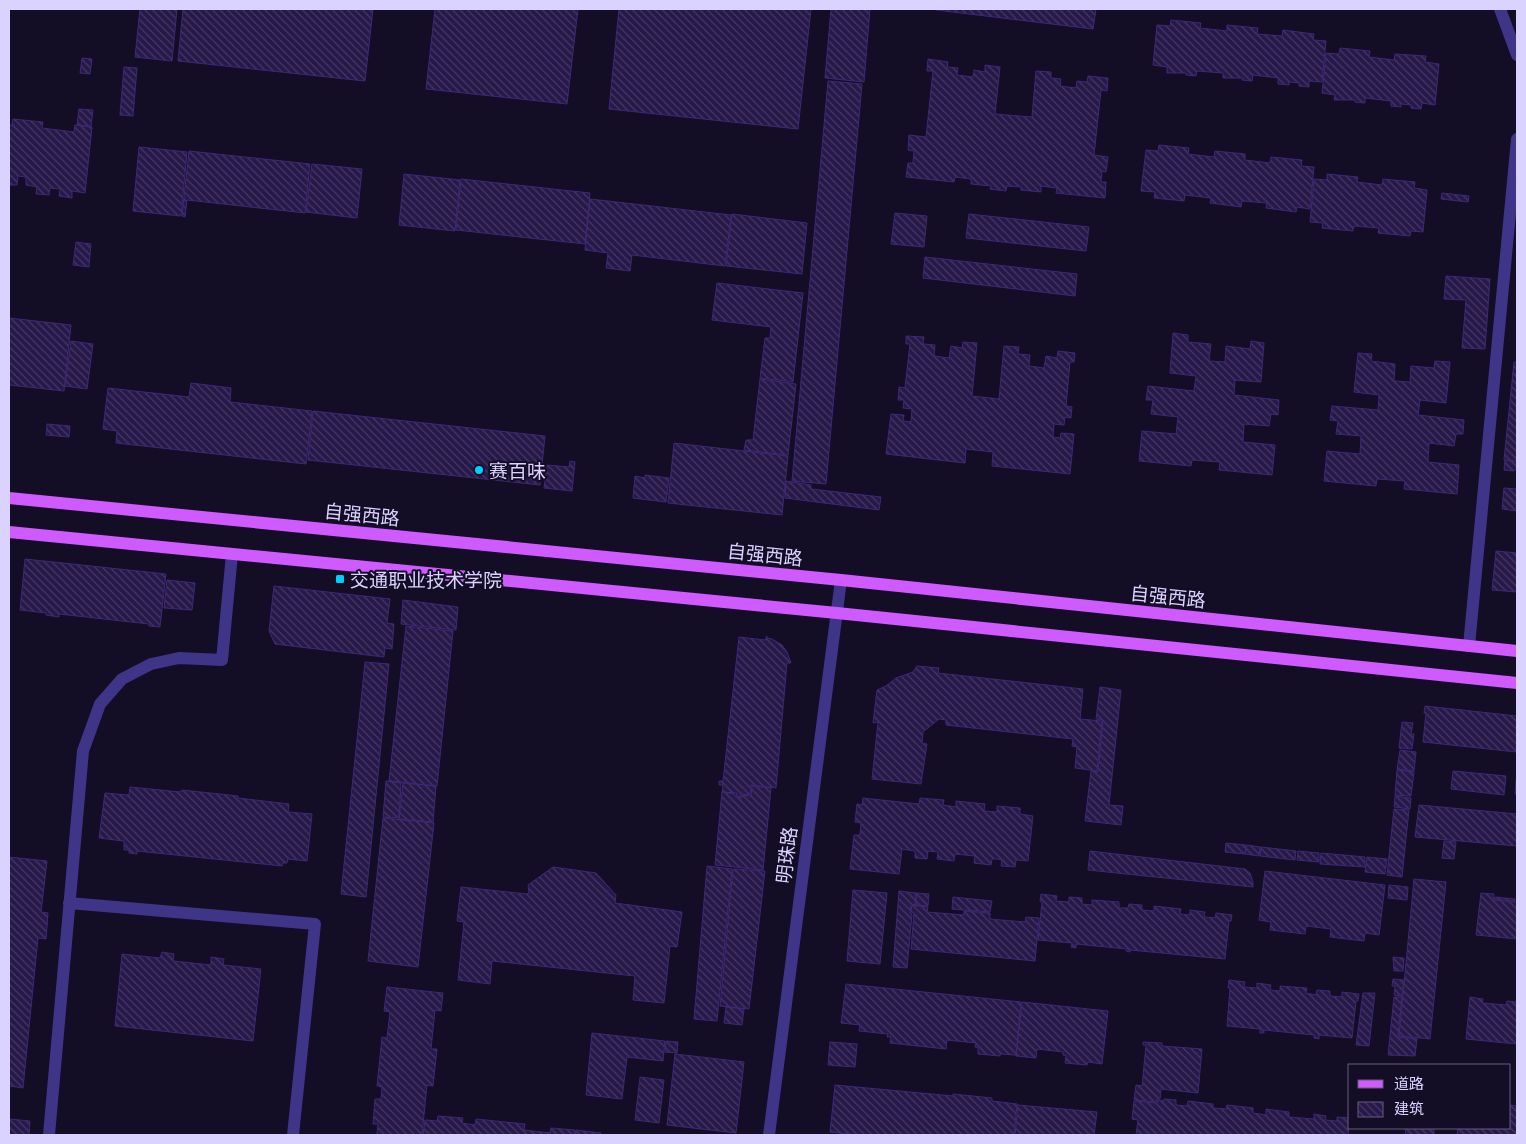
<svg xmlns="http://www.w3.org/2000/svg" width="1526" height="1144" viewBox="0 0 1526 1144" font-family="'Exo 2','Noto Sans SC',sans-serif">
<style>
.building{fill:url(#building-back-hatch);stroke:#3e2876}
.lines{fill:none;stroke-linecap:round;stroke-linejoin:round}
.minor{stroke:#3f3588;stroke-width:12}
.major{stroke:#cf5aff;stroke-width:12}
.poi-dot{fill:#00cffe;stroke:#140d26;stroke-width:2}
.labels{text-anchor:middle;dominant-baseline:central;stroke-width:4;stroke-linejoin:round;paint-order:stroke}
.poi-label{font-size:19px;fill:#dbd3ff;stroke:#140d26;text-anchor:start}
.street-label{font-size:19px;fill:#dbd3ff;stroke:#140d26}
</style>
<defs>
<pattern id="building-back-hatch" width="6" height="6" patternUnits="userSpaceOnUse" patternTransform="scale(1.25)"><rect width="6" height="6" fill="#261849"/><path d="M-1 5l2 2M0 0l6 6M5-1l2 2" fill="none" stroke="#453964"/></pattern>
</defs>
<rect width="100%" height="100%" fill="#140d26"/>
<path class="building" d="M140 9H177L172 61 135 57Z
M183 9H373L365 81 178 61Z
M435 9H578L567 104 426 89Z
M619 9H811L798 129 609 109Z
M831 9H870L864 82 825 78Z
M936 9H1096L1093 29 936 10Z
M1171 20 1201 23 1200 28 1227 31V25L1258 28 1257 34 1282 36 1283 30 1314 34 1313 40 1326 41 1322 82 1309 81V87L1299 86V83L1289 82V85L1278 84V78L1253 75 1252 81 1242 80 1243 78H1223V73L1197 71 1196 76 1186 75V73H1167V67L1153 65 1157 25 1170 26Z
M1340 48 1370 51 1369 57 1394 60 1395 54 1426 56 1425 62 1439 64 1435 105 1422 103 1421 109 1411 108V105L1401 104V107L1391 106V101L1365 98V103L1355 102V100H1334L1335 95 1322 93 1326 53 1339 54Z
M82 58 92 59 90 74 80 73Z
M928 59 948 62 947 67 958 68 957 75 973 77 974 70 985 72V65L1000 67 995 114 1032 117 1036 71 1051 72V78L1061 79 1060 86 1076 88 1077 81 1087 82 1088 76 1108 78 1107 91 1101 90 1094 155 1108 157 1106 172 1102 171 1101 182H1106L1105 198 1056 193 1057 188 1041 186V192L1021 190V187L1007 186 1006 191 990 189 991 186 971 184V179L955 177 954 182 906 177 908 163H913L914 151 908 150 909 135 926 137 933 71H927Z
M124 67 137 68 133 116 120 115Z
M828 81 862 84 826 484 792 481Z
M79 109 93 110 91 126 77 125Z
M13 119 43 122 42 128 74 132 75 125 92 127 85 193 72 191V198L59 196 60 189 50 188 49 195 36 194 37 187 26 185V177L18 176 17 185H9V125H12Z
M1159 145 1189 148 1188 154 1214 157 1215 151 1245 154V160L1270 163 1271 157 1302 160 1301 166 1314 167 1310 209 1297 207 1296 212 1266 208 1267 203 1242 201 1241 207 1210 203 1211 198 1185 195 1184 201 1154 198 1155 192 1141 191 1146 150 1158 151Z
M139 147 187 152 181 216 133 211Z
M189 151 310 164 305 213 187 200 185 217 182 216Z
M312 164 362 169 357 218 306 212Z
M404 174 460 180 455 231 399 225Z
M1327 174 1358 177 1357 182 1382 185 1383 179 1415 182 1414 188 1427 190 1423 232 1411 231 1410 236 1378 233 1379 228 1354 226 1353 231 1322 228 1323 223 1310 222 1314 179 1327 180Z
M461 179 590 193 585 244 456 230Z
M1442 193 1469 196 1468 202 1441 199Z
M590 199 731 215 725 266 632 255 630 271 606 268 608 253 585 250Z
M895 213 927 216 924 247 891 244Z
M732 214 807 223 802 274 726 266Z
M969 214 1089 227 1086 251 966 238Z
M76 242 91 244 89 267 73 265Z
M925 257 1077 274 1075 296 923 278Z
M1446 276 1490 279 1485 349 1462 348 1466 300 1444 299Z
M717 283 803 293 793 382 760 378 765 338H770L771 327 712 320Z
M9 318 71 325 64 391 9 385Z
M1173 333 1188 335V342L1211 344 1209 361 1225 362 1226 346 1250 349 1251 341 1264 343 1261 382 1235 380 1234 395 1279 400 1278 415 1271 414 1269 426 1244 424 1243 442 1275 445 1272 475 1219 470 1220 462 1192 460 1191 466 1139 461 1142 431 1176 434 1178 417 1151 414 1153 400H1146L1148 386 1194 391 1196 376 1170 373Z
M906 336 924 337 923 344 935 345 934 356 949 358 951 346 962 348 963 342 977 343 972 396 999 399 1004 346 1019 347 1018 354 1030 355 1029 366 1044 368 1046 356 1057 358 1058 351 1075 353 1074 362H1070L1066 406 1072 407 1071 418 1065 417 1064 425 1054 424 1053 437 1060 438 1061 433 1074 434 1070 474 992 466 993 452 966 449 965 463 886 454 891 414 904 415 903 421 911 422 912 409 903 408 904 400H898L899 387 905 388 910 344H906Z
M71 341 93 344 87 389 65 386Z
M1358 353 1372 354 1371 361 1395 364 1394 381 1410 382 1411 366 1434 368 1435 361 1450 362 1446 403 1420 400 1418 415 1464 420 1463 434H1456L1454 446 1429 443 1428 462 1459 465 1457 494 1404 489 1405 481 1377 479 1376 486 1324 481 1327 451 1360 454 1361 436 1336 434 1338 421 1330 420 1332 406 1378 410 1379 395 1354 392Z
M1514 362H1517V461L1504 460Z
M760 379 796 384 788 455 744 450 746 440H753Z
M191 383 231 388 230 402 312 411 306 464 116 443 117 431 103 429 108 388 189 397Z
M313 411 545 436 540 485 308 460Z
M47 424 70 426 69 437 46 435Z
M674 443 788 456 782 515 668 503Z
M1505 460 1516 462V466L1517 468 1514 471 1504 470Z
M570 461 575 462 572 491 544 488 547 465 569 467Z
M645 475 669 478 666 502 633 498 635 476 645 478Z
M786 481 811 485V489L881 497 879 510 785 498Z
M1504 488 1517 489V511L1502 509Z
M1496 551 1517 553V592L1492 590Z
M25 559 166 574 160 627 149 626V624L59 614V617L46 615V613L20 610Z
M167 580 195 583 192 610 164 608Z
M274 586 390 599 387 623 394 624 392 649 385 648 384 657 275 644 269 631Z
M403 600 458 607 456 630 401 624Z
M406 626 453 631 437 786 389 781Z
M767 636V638L772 639 782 645 787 652 791 663H787L776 788 751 785 750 795 741 794V797L736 796 737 793 722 792 723 785H719V781H723L739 637 765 640Z
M365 662 389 664 366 897 341 894Z
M917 666 939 668 938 673 1083 689 1080 719 1102 721 1097 771 1075 768 1077 747 1072 746 1073 739 946 725V720L939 719 923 732 922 743 927 744 921 784 872 779 878 722 873 723 877 690 886 686 896 678 913 672Z
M1100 687 1121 690 1109 805 1123 806 1121 825 1085 821 1091 771 1098 772 1103 720 1096 719Z
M1425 706 1517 716V752L1423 742 1426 713H1424Z
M1402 722 1413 723 1411 734H1414L1412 749 1399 748Z
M1400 750 1416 752 1414 771 1397 769Z
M1397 770 1414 772 1411 796 1395 795Z
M1517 770V794H1515Z
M1453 771 1506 776 1504 795 1451 789Z
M386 781 401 783 399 818 383 817Z
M403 783 436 786 433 822 399 819Z
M752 786 771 788 763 870 715 865 722 792 735 794V797L742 798V795L751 796Z
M130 787 181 792 182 790 238 796V798L289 804 288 812 312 814 307 861 288 859 287 863H283L282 866 137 851V854L129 853V850H124V841L99 838 105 793 129 795Z
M1395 796 1411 798 1410 809 1394 807Z
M863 798 919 804 920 798 944 800 943 805 956 807V801L985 804 984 811 997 812V806L1020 808V814L1033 816 1028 861 1016 860 1015 867 1001 866 1002 860 997 859H992L991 865 974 863 975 856 955 854 954 861 937 859 938 852 928 851 927 859 915 858V851L902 849 899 874 850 869 854 835H860L861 823 855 822 857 804 862 805Z
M1419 805 1517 814V846L1415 837Z
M1394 809 1409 810 1402 877 1387 875Z
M383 818 434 823 418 967 368 961Z
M1444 841 1456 842 1454 859 1442 858Z
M1226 843 1246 845 1245 854 1225 852Z
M1247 845 1260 847 1259 856 1245 854Z
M1261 847 1296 851 1295 860 1260 856Z
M1090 851 1245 869 1250 873 1253 882V887L1088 870Z
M1298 851 1319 853V862L1297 860Z
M1321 853 1365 857V867L1320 864Z
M9 857 47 861 41 912 48 913 46 939 38 938 23 1088 9 1086Z
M1367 857 1387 859 1385 874 1365 872Z
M707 866 732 869 717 1021 694 1019Z
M553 867 596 873 616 895 615 903 682 912 677 947 670 946 664 1003 633 1000 635 976 492 961 490 984 458 980 464 922 457 921 461 887 527 894 529 893 528 885Z
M733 869 765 871 749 1009 720 1006Z
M1265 871 1385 885 1379 935 1365 933 1364 941 1330 937 1331 929 1306 926 1305 934 1270 930 1271 922 1259 920Z
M1414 879 1446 882 1430 1039 1399 1036Z
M1389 885 1408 887 1407 900 1388 898Z
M853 890 887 893 880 964 847 961Z
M899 891 916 893 915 905 911 904 910 913 912 914 907 968 893 967Z
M916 893 929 894 928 906 916 905Z
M1481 893 1494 894 1493 900 1516 902 1517 897V939L1476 935Z
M1041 894 1057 896 1056 901 1069 902V897L1082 898V904L1092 905V900L1119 902V908H1128L1129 904 1142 905V910L1154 911V906L1181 909 1180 914 1190 915V910L1205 912 1204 917 1215 918 1216 913 1232 915 1231 921H1229L1225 959 1130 950V952L1126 951 1127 949 1076 944V948L1071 947 1072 943 1038 940 1042 902 1040 901Z
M953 897 992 901 990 912 952 909Z
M1495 897 1515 899V901L1494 899Z
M912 905 928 907 927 912 964 915V911L990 913V919L1025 922 1026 917 1039 918 1035 961 911 949 914 913 911 912Z
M162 952 174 954 173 961 211 965V957L224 959 223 965 261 969 253 1041 115 1026 122 954 160 958Z
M1393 957 1404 958 1403 971H1394Z
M1393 979 1404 980 1402 996 1394 995 1395 986H1392Z
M1229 980 1245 982 1244 987 1257 988V983L1271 985 1270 990 1280 991V986L1307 988 1306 993 1316 995 1317 990 1330 991V996L1342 997V992L1359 994 1358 1001H1356L1352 1038 1319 1035V1039L1314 1038V1035L1264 1030V1033H1260V1029L1227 1026 1230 988H1228Z
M846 984 1021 1002 1016 1055 1000 1054V1056L978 1054V1048L975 1047 976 1043 947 1040 946 1049 890 1043 891 1037H887L888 1034 859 1031 860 1025 841 1023Z
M387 987 443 993 441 1011 435 1010 431 1049H437L433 1086 427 1085 422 1135H377L378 1124H373L375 1099H381L382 1087 377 1086 382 1037 387 1038 390 1012 384 1011Z
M1363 993H1375L1369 1046 1356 1045Z
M1394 997H1402L1398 1037 1417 1039 1415 1056 1388 1055Z
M1470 997 1483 999 1482 1003 1506 1005 1507 1001 1517 1002V1044L1466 1039Z
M1022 1002 1108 1011 1102 1064 1088 1062 1087 1065 1065 1063 1066 1056 1063 1055V1052L1037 1049 1036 1058 1016 1056Z
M726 1007 744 1009 742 1025 724 1023Z
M592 1033 665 1041 663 1061 627 1057 622 1099 586 1095Z
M666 1041 678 1042 677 1053 665 1052Z
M830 1042 857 1044 855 1067 828 1065Z
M1143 1042 1162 1043V1046L1202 1049 1198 1093 1161 1089 1160 1099H1157L1156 1102 1134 1100 1136 1085 1142 1086 1146 1045H1143Z
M675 1054 744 1062 736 1133 667 1125Z
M640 1077 664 1080 659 1123 635 1120Z
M835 1085 953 1096V1094L992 1098V1101L1017 1104 1014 1135H856L830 1132Z
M1164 1099 1176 1100V1105L1187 1106 1188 1101 1213 1104V1108L1226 1109 1227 1105 1253 1108V1113L1266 1115V1109L1289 1112V1117L1314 1119V1114L1326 1116 1325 1120 1337 1121V1117L1350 1118 1348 1135H1136L1138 1120 1132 1119 1134 1101 1157 1103 1158 1100 1164 1101Z
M1018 1105 1097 1112 1094 1135H1015Z
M1510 1105 1517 1106V1135H1457L1458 1128H1510Z
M438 1116 463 1118 462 1123 475 1125 476 1119 525 1124 524 1130 550 1133 551 1128 575 1130 574 1135H423L425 1120 437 1121Z
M9 1119 30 1121 29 1135H9Z
M1406 1128H1434V1135H1405Z
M576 1130 601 1133 600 1135H575Z"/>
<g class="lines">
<path class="minor" d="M1500 9 1517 55
M1469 646 1517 139
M69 903 315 924 293 1135
M49 1135 83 751 100 704 122 679 151 664 179 658 222 660 232 554
M769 1135 841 580"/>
<path class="major" d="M9 498 841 580 1517 651
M9 532 837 613 1517 683"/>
</g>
<g class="poi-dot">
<circle cx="479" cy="470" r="5"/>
<rect x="335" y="574" width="10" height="10" rx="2.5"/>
</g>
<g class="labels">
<g class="poi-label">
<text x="489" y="470">赛百味</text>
<text x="350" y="579">交通职业技术学院</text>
</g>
<g class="street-label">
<text transform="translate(362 514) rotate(6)">自强西路</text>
<text transform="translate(765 554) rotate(6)">自强西路</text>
<text transform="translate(1168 596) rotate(6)">自强西路</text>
<text transform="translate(786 855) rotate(-83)">明珠路</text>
</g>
</g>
<rect width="1526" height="1144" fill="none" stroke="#dbd3ff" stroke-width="20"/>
<rect x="1348" y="1064" width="162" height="65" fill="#140d26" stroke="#645c7d"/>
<rect x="1358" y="1080" width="25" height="8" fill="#cf5aff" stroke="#645c7d"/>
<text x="1394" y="1089" font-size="15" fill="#dbd3ff">道路</text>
<rect x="1358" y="1102" width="25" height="15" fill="url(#building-back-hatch)" stroke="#645c7d"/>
<text x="1394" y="1114" font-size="15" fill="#dbd3ff">建筑</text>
</svg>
